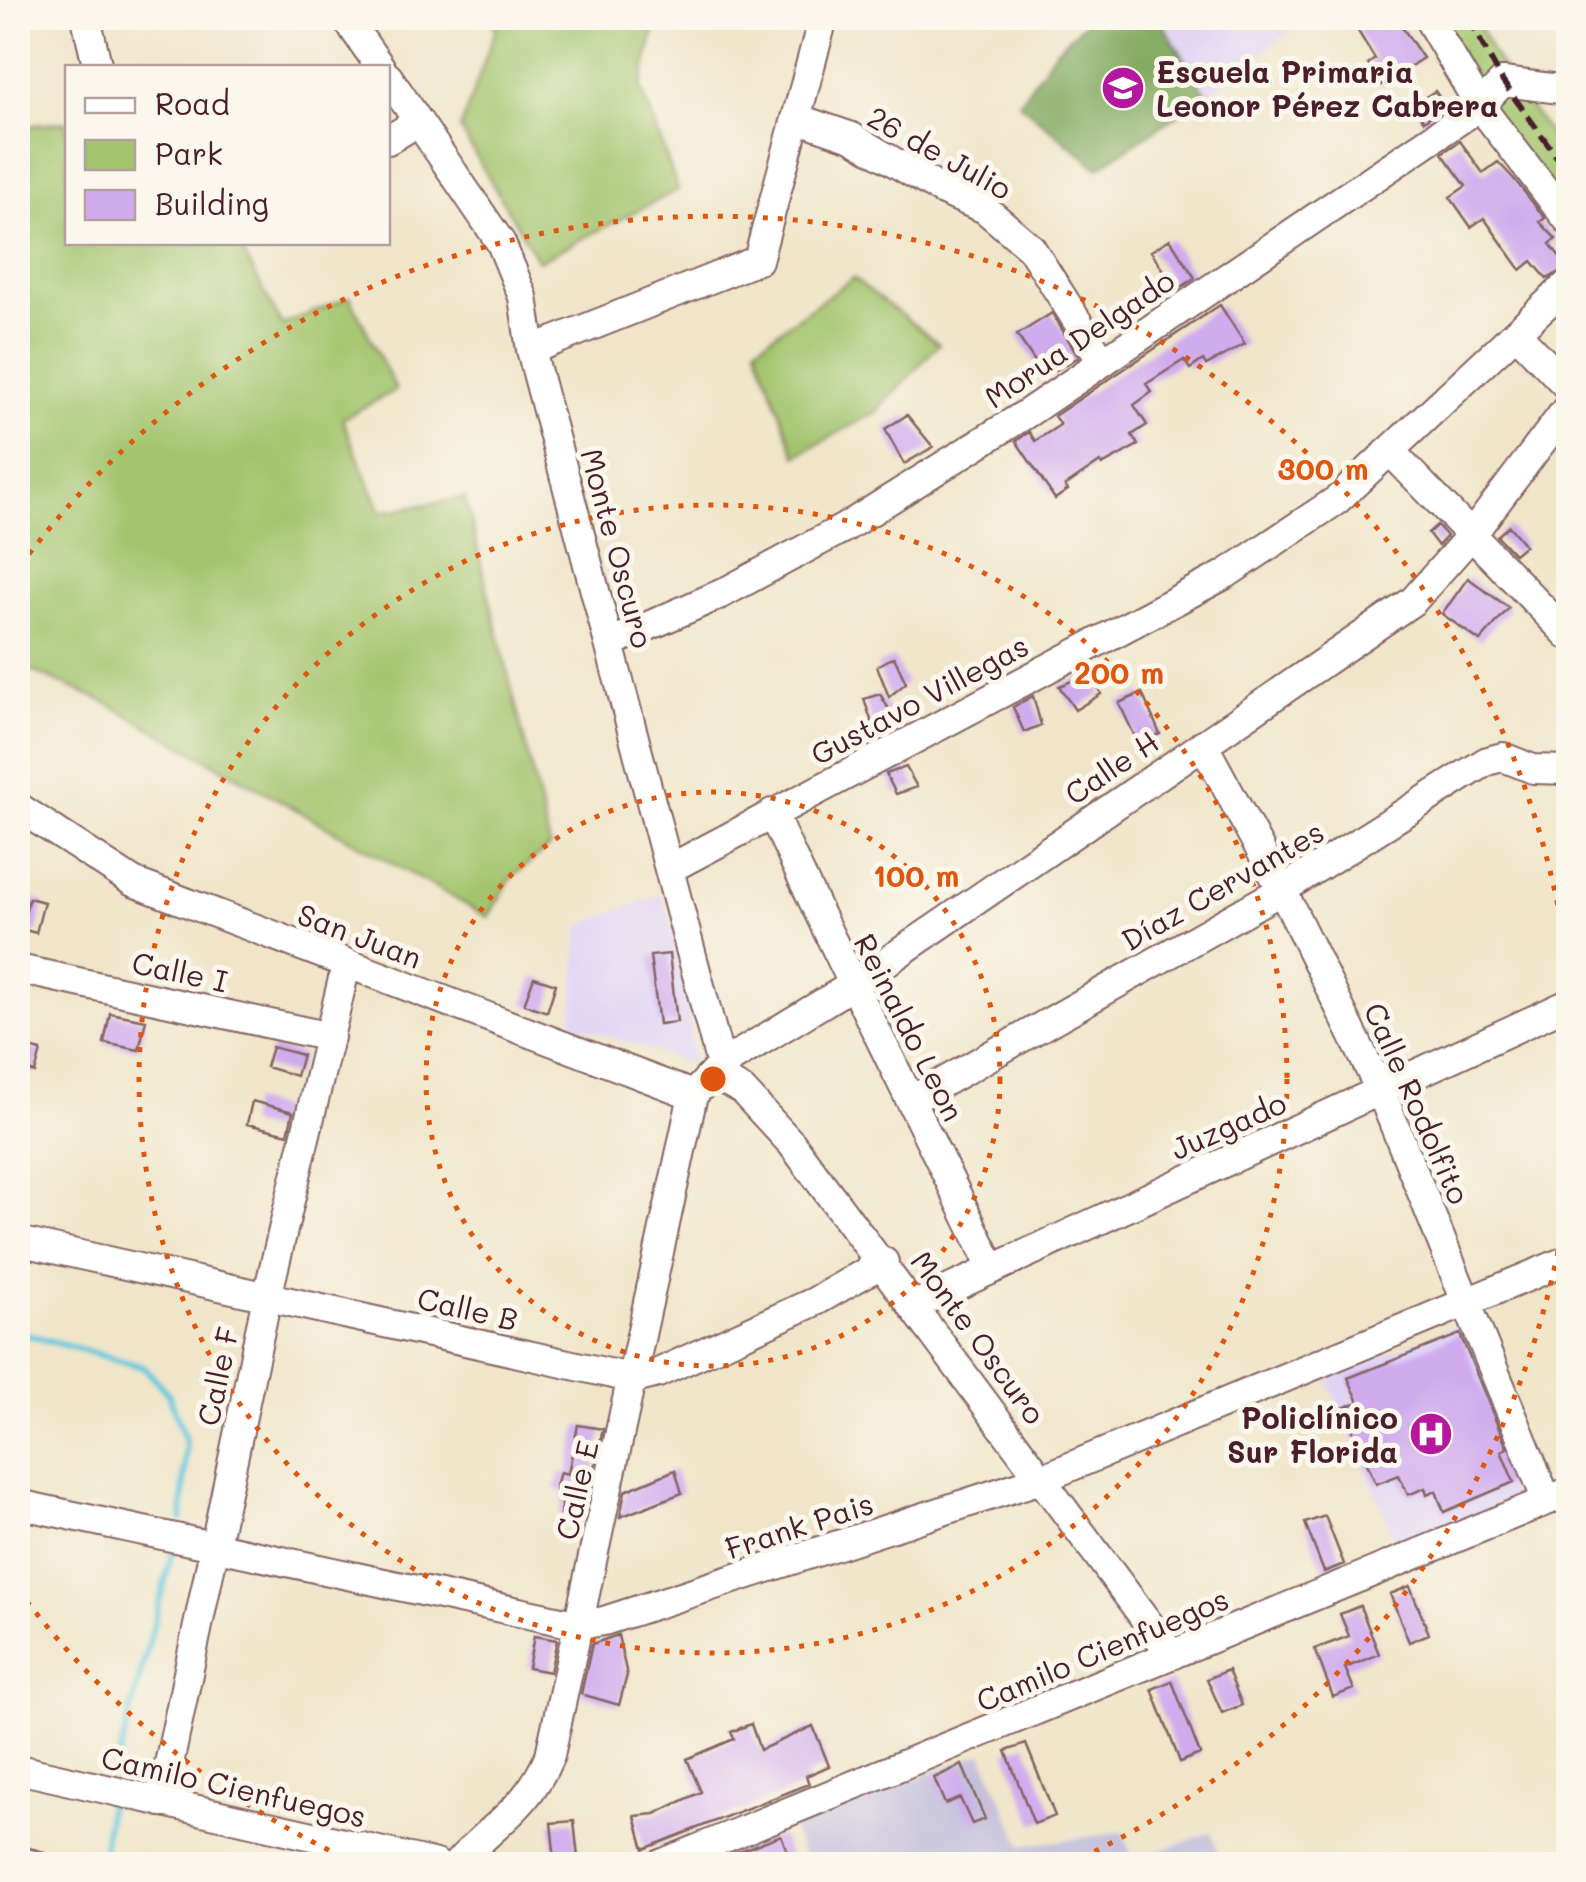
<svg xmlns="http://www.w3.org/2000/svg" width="1586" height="1882" viewBox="0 0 1586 1882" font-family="Mali,sans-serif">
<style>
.built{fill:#e0d4f4}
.industrial{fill:#c4c0db}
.green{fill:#a3c46d;stroke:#76724c;stroke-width:2.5}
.forest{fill:#82aa60;stroke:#666446;stroke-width:2.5}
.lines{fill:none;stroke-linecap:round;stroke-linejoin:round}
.stream{stroke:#60c8dc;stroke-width:6}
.building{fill:#d0abee}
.minor-casing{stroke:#846462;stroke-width:32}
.minor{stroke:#fff;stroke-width:28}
.rail{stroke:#4a1f2b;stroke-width:6;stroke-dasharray:15 8;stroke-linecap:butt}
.ring{fill:none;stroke:#e0560e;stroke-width:5;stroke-dasharray:5 10}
.labels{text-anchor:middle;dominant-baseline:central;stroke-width:10;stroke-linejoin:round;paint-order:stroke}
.poi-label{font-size:30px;font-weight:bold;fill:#4a1f2b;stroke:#fbf7ec;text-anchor:start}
.street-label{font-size:30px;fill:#4a1f2b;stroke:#fbf7ec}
.centre{fill:#e0560e;stroke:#fbf7ec;stroke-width:5}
.ring-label{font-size:30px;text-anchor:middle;font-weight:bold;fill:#e0560e;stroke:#fbf7ec;stroke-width:10;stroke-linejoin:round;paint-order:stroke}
</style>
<rect width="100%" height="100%" fill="#fbf7ec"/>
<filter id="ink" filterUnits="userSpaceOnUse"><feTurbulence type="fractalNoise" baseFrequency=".01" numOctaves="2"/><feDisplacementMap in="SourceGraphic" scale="20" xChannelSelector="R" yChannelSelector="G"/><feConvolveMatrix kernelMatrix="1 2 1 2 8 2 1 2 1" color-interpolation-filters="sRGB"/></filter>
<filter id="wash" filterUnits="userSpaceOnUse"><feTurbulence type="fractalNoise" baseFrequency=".0048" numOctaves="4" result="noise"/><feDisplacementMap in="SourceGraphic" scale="40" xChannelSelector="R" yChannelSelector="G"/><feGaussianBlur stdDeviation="2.25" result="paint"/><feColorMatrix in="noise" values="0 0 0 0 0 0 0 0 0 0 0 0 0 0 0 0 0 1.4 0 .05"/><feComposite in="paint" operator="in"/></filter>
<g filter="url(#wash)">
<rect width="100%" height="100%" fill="#f0e5c9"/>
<path class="built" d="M1090 18H1306L1228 80 1098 168 1019 103 1055 51Z
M662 894 689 987 692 1065 572 1023 579 926Z
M1465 1322 1534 1490 1398 1545 1327 1379Z"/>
<path class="industrial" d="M982 1753 1022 1846 1123 1832 1133 1861 1211 1832 1223 1864H807L791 1828Z"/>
<path class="green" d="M488 18H657L641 87 678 190 538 261 460 129 496 29Z
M1428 18H1475L1495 58 1568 161V220Z
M67 122 68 242 238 243 282 325 350 297 396 390 342 419 381 512 465 498 550 846 512 877 488 917 103 701 18 665V127Z
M853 278 939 344 876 412 796 456 756 347Z"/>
<path class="forest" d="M1090 18H1159L1207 95 1098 168 1019 103 1055 51Z"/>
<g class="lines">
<path class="stream" d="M18 1332 144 1367 169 1395 186 1442 182 1519
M114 1776 173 1550
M102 1864 109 1799"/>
</g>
<g id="blocks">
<path class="building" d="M1350 18H1396L1423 58 1381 85 1368 64 1375 59Z
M1435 91 1445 106 1424 121 1413 105Z
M1460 141 1483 173 1498 162 1514 179 1545 218 1540 222 1556 239 1550 244 1568 267 1547 279 1532 261 1521 270 1484 218 1471 227 1450 197 1466 186 1442 153Z
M1170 239 1195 278 1177 290 1151 251Z
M1220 305 1245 344 1206 365 1203 360 1190 369 1184 360 1146 384 1152 392 1134 405 1147 425 1132 435 1138 445 1102 465 1100 462 1065 486 1068 490 1055 499 1016 441 1029 432 1035 441 1060 425 1054 416Z
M1052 313 1079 357 1045 376 1017 335Z
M907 415 933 447 904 464 885 429Z
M1437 525 1447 536 1438 546 1428 533Z
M1509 526 1525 545 1514 554 1497 536Z
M1468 578 1509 608 1480 641 1442 614Z
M894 657 906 683 889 697 877 666Z
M1092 673 1101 694 1075 710 1059 686Z
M1142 693 1160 734 1138 743 1119 703Z
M880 694 893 716 874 729 864 699Z
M1033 696 1041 725 1024 732 1013 707Z
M906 767 917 787 896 794 886 774Z
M29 898 44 902 36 933 21 929Z
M669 954 677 1022 659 1024 650 956Z
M534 977 556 984 547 1012 524 1004Z
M110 1013 146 1020 139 1050 104 1043Z
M18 1045 41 1051 35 1073 18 1068Z
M272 1047 302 1055 296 1076 266 1067Z
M252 1101 293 1112 288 1134 247 1124Z
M1460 1334 1507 1448 1501 1451 1514 1482 1444 1512 1436 1491 1427 1495 1425 1488 1408 1495 1399 1475 1376 1484 1343 1408 1359 1402 1348 1378Z
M578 1425 603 1429 583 1519 560 1514 565 1492 555 1489 560 1472 568 1474Z
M675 1470 682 1493 620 1517 625 1491Z
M1325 1516 1344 1564 1324 1572 1305 1523Z
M1410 1586 1429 1634 1409 1642 1390 1594Z
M1360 1606 1379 1654 1345 1668 1354 1689 1333 1697 1315 1649 1349 1636 1340 1614Z
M618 1635 627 1675 619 1705 581 1694 592 1644Z
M534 1636 557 1640 550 1672 528 1668Z
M1228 1670 1242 1705 1222 1713 1207 1679Z
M1172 1681 1200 1754 1180 1762 1152 1689Z
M751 1724 760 1750 813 1726 829 1766 806 1776 809 1784 644 1849 635 1816 655 1814 701 1792 687 1759 734 1739 731 1732Z
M1026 1744 1055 1816 1034 1824 1006 1751Z
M962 1765 985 1819 972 1824 960 1798 945 1804 934 1778Z
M574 1821 578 1858 555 1861 551 1823Z
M781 1835 792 1864H709L722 1858Z
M18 1845 44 1852 41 1864H18Z"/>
</g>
</g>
<g filter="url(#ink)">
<use href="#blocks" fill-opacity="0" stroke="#846462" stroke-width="2.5"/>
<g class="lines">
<g class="minor-casing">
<path id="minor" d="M86 18 98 68
M346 18 381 68
M1428 18 1480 106 1568 220
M388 77 501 243 523 297 531 350 721 1065
M796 118 852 137 943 191 985 209 1031 248 1103 362
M388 140 418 122
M1518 335 1568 387
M531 350 758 260 823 18
M1391 452 1568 635
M610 643 723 593 844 528 1029 412 1480 106 1503 82 1568 90
M1203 744 1282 890 1381 1092 1547 1501
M18 807 133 882 693 1095
M772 813C842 967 920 1116 992 1268
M669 869 1226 574 1337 500 1568 284
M18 969 330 1037
M715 1075 742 1090 792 1144 1172 1655
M693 1095 721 1065 851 986 1413 601 1473 533 1568 407
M912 1100 1282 890 1487 761 1503 757 1533 769 1568 770
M18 1241 635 1379 658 1373 816 1301 884 1262
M915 1305 1568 1004
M18 1504 579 1625 604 1621 1041 1479 1568 1260
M18 1769 436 1864
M161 1802 267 1297 346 966
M457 1864C495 1822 527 1810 550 1755L693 1095
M661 1864 1568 1492"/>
</g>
<use href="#minor" class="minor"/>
<path class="rail" d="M1468 18 1503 82 1568 172"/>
</g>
</g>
<g class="ring">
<circle cx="713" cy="1079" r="287"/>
<circle cx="713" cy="1079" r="574"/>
<path d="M1568 1192A862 862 0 0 1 1070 1863M356 1863A862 862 0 0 1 20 1592M20 566A862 862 0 0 1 1568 966"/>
</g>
<defs>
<g id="school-disc" transform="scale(2.25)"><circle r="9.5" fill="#b5179e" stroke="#fbf7ec"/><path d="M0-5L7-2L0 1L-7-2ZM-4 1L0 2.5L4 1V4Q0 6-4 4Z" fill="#fff"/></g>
<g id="hospital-disc" transform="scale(2.25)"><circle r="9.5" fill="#b5179e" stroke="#fbf7ec"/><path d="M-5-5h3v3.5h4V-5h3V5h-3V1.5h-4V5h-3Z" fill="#fff"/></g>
</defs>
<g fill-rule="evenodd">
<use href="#school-disc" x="1123" y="88"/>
<use href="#hospital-disc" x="1431" y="1434"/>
</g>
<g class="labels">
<g class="poi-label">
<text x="1156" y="71">Escuela Primaria<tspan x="1156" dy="34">Leonor Pérez Cabrera</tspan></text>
<text x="1398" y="1417" text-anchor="end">Policlínico<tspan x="1398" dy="34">Sur Florida</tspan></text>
</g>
<g class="street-label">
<text transform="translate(940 152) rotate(29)">26 de Julio</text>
<text transform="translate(1079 338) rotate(-34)">Morua Delgado</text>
<text transform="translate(618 548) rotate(75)">Monte Oscuro</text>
<text transform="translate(919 699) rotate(-28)">Gustavo Villegas</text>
<text transform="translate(1111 767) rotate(-34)">Calle H</text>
<text transform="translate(1222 885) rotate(-30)">Díaz Cervantes</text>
<text transform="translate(360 935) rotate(21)">San Juan</text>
<text transform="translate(180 971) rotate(12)">Calle I</text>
<text transform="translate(910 1027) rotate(63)">Reinaldo Leon</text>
<text transform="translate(1418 1103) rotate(66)">Calle Rodolfito</text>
<text transform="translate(1228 1125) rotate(-24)">Juzgado</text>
<text transform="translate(468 1308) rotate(13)">Calle B</text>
<text transform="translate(979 1337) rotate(54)">Monte Oscuro</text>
<text transform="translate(217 1376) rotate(-78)">Calle F</text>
<text transform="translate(576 1490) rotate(-77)">Calle E</text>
<text transform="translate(799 1525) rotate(-18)">Frank Pais</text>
<text transform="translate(1102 1649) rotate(-23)">Camilo Cienfuegos</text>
<text transform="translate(234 1786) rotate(13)">Camilo Cienfuegos</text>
</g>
</g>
<circle cx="713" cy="1079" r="15" class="centre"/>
<g class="ring-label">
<text x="1323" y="480">300 m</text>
<text x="1119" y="684">200 m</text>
<text x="916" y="887">100 m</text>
</g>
<rect width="1586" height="1882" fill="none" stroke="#fbf7ec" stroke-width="60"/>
<rect x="65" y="65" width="325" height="180" fill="#fbf7ec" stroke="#b4a19f" stroke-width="2.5"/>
<rect x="85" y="98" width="50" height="15" fill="#ffffff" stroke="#b4a19f" stroke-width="2.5"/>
<text x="155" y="115" font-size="30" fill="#4a1f2b">Road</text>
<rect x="85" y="140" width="50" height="30" fill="#a3c46d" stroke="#b4a19f" stroke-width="2.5"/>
<text x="155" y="165" font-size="30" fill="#4a1f2b">Park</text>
<rect x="85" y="190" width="50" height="30" fill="#d0abee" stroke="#b4a19f" stroke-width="2.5"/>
<text x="155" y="215" font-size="30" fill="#4a1f2b">Building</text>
</svg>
